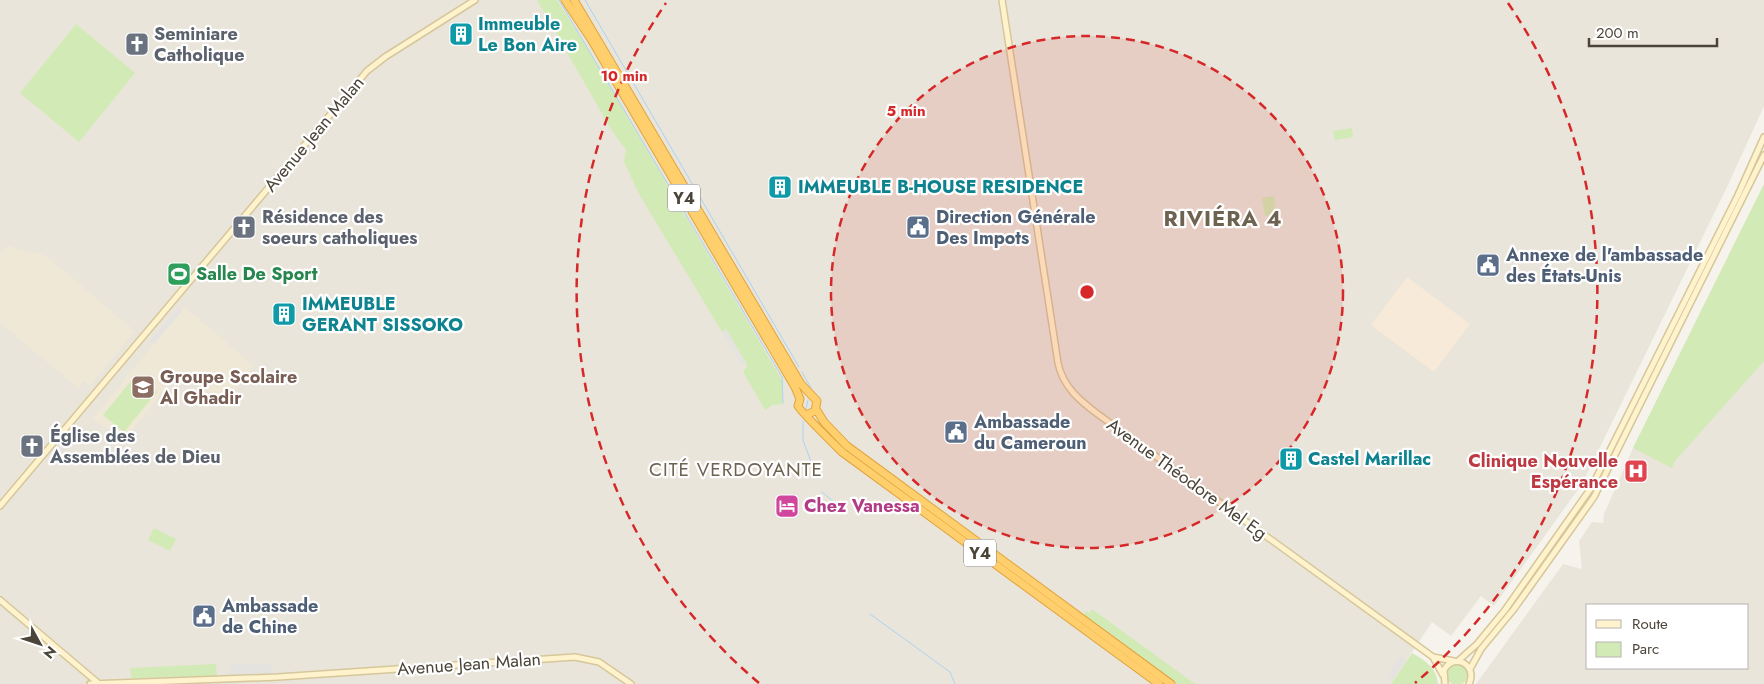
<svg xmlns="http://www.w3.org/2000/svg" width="1764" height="684" viewBox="0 0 1764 684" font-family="Jost,sans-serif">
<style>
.residential{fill:#eae5da;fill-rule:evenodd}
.commercial{fill:#f7ead8}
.education{fill:#efe8d6}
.green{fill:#d2eab5}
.parking{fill:#e5e3e0}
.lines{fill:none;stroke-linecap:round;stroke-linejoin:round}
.stream{stroke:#a9d4f2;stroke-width:1}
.secondary-casing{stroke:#d6c79b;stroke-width:8}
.highway-casing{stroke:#e0a43c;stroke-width:9}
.secondary{stroke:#fff3cd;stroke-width:5}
.highway{stroke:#ffcf6e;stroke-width:7}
.ring{fill:none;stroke:#d62828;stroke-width:2.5;stroke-dasharray:9 6}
.labels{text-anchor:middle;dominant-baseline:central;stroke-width:4.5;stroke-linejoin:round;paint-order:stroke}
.shield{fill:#fff;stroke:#817c74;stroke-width:1}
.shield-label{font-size:16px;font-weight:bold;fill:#4b4439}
.culture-label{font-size:18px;font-weight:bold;fill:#0d838f;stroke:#fff;text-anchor:start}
.worship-label{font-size:18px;font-weight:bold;fill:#5b616d;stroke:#fff;text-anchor:start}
.street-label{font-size:18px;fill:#4b4439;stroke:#fff}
.service-label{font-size:18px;font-weight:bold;fill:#4e5e75;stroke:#fff;text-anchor:start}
.leisure-label{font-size:18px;font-weight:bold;fill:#27864d;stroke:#fff;text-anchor:start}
.education-label{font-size:18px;font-weight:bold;fill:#785e54;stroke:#fff;text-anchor:start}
.health-label{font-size:18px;font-weight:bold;fill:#be3a42;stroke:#fff;text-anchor:end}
.hotel-label{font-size:18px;font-weight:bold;fill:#b23c85;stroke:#fff;text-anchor:start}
.neighbourhood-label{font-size:19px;letter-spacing:1px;fill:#6e6250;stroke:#fff}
.district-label{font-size:22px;font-weight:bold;letter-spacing:1px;fill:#6e6250;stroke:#fff}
.centre{fill:#d62828;stroke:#fff;stroke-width:2.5}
.ring-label{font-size:15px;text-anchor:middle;font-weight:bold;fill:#d62828;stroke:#fff;stroke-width:4.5;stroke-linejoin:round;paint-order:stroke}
</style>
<rect width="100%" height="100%" fill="#f6f3ec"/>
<path class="residential" d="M0 0H1764V106L1728 185 1582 484 1494 606 1481 596 1451 636 1432 622 1391 684H0Z
M1764 184V684H1476L1563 564 1582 569 1579 541 1592 522 1603 523 1604 514 1633 448ZM1588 605H1748V668H1588Z"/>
<path class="commercial" d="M1407 277 1470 324 1434 372 1371 325Z"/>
<path class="education" d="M8 246 43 255 50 259 135 331 90 386 84 381 78 388 0 323V255Z
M185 307 254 366 225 404 181 370 125 439 92 419Z"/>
<path class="green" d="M537 0H557L587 48 783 382 782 404 773 405 765 410 743 372 747 367 746 363 726 329 722 332 639 194 624 162 626 150 612 131Z
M76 24 135 73 79 142 20 93Z
M1352 128 1353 137 1335 140 1333 131Z
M1764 184V361L1675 461 1672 468 1633 448Z
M1274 196 1276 215 1265 216 1262 198Z
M136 375 157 392 124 432 103 415Z
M154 528 176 539 170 551 148 540Z
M1092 609 1195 684H1177L1083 615 1087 611 1090 613Z
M1412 653C1426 661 1436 667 1438 684H1391Z
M1446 674a11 11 0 1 1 22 0a11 11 0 1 1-22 0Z
M216 664 217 676 131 678 130 668Z"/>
<path class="parking" d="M178 308 182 311 154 344 150 341Z
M726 329 746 363 741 365 722 332Z
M70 436 74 440 58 459 53 455Z
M1400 656 1407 661 1393 680 1387 676Z
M272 663V673L230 675V665Z"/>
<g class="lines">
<path class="stream" d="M559 0 782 377 783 403
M585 0 799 367
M802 372 811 388
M806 409 808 400
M803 421V440L817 478
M822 492 845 511
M870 614 950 672 955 684"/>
<g class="secondary-casing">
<path id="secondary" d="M1002 0 1058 363C1063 387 1080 401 1099 415L1433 657 1443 675
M0 506 367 71 385 57 475 0
M0 600 98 683
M1433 657 1454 661
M1458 661 1477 644 1505 610 1591 488 1738 195 1764 137
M1470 669 1481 649 1514 609 1594 497 1764 155
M90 684 278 677 575 657 599 662 631 684
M1445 684 1444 670C1454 652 1478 665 1469 684"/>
</g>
<g class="highway-casing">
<path id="highway" d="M565 0 591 39 795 387 800 399 798 406C799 410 835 445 842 452L1159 684
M574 0 801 384 817 401 815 411 806 415
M816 409 824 422 847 446 1171 684"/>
</g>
<use href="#secondary" class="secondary"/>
<use href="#highway" class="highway"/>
</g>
<circle cx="1087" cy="292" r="256" fill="#d62828" fill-opacity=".12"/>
<g class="ring">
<circle cx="1087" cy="292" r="256"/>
<path d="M759 683A511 511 0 0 1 666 3M1508 3A511 511 0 0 1 1415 683"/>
</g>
<defs>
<g id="building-square" transform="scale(1.25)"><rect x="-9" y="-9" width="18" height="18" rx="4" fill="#0f9aa8" stroke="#fff"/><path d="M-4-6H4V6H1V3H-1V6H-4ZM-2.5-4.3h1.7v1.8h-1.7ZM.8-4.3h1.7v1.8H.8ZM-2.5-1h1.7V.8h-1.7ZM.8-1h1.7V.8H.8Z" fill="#fff"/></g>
<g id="church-square" transform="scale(1.25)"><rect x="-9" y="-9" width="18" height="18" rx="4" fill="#6b7280" stroke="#fff"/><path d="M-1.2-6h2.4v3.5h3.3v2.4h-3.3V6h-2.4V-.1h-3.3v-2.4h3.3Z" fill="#fff"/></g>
<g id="civic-square" transform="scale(1.25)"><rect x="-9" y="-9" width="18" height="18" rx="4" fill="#5c6f8a" stroke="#fff"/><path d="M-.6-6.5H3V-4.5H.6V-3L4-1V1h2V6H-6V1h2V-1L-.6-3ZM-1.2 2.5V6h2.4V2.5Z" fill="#fff"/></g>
<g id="stadium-square" transform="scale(1.25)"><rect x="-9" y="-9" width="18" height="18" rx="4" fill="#2e9e5b" stroke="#fff"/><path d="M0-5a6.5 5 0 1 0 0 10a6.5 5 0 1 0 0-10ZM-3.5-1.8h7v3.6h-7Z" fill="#fff"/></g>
<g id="school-square" transform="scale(1.25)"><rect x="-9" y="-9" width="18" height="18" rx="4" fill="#8d6e63" stroke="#fff"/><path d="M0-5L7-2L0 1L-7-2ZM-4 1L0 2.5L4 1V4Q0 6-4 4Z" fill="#fff"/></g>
<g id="hospital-square" transform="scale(1.25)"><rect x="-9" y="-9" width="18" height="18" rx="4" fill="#e0444e" stroke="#fff"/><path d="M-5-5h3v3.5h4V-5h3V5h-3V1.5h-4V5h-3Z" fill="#fff"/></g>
<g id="hotel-square" transform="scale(1.25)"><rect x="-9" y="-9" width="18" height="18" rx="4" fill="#d1479c" stroke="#fff"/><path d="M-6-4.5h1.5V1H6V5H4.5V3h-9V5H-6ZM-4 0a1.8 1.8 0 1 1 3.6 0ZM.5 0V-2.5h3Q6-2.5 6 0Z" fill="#fff"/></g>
</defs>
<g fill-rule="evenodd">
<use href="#building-square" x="461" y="34"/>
<use href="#church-square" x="137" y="44"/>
<use href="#building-square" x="780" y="187"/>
<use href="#church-square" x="244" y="227"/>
<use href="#civic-square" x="918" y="227"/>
<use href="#civic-square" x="1488" y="265"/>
<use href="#stadium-square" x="179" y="274"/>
<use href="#building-square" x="284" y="314"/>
<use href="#school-square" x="143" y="387"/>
<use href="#civic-square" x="956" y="432"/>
<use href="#church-square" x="32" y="446"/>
<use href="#building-square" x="1291" y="459"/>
<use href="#hospital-square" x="1636" y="471"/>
<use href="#hotel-square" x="787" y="506"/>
<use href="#civic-square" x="204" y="616"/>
</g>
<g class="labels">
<g class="shield">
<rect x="668" y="184.5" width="32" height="27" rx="4"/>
<rect x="964" y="539.5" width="32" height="27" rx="4"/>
</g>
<g class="shield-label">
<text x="684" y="198">Y4</text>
<text x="980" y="553">Y4</text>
</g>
<g class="culture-label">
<text x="478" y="24">Immeuble<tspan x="478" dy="21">Le Bon Aire</tspan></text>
<text x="798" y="187">IMMEUBLE B-HOUSE RESIDENCE</text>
<text x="302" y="304">IMMEUBLE<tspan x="302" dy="21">GERANT SISSOKO</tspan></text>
<text x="1308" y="459">Castel Marillac</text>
</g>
<g class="worship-label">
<text x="154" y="34">Seminiare<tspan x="154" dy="21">Catholique</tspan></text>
<text x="262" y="217">Résidence des<tspan x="262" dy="21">soeurs catholiques</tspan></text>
<text x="50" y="436">Église des<tspan x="50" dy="21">Assemblées de Dieu</tspan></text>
</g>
<g class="street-label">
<text transform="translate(314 134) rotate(-50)">Avenue Jean Malan</text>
<text transform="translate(1187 479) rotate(36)">Avenue Théodore Mel Eg</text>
<text transform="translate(469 664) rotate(-4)">Avenue Jean Malan</text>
</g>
<g class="service-label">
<text x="936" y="217">Direction Générale<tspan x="936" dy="21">Des Impots</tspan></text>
<text x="1506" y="255">Annexe de l'ambassade<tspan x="1506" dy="21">des États-Unis</tspan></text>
<text x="974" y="422">Ambassade<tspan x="974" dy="21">du Cameroun</tspan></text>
<text x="222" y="606">Ambassade<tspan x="222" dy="21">de Chine</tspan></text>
</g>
<g class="leisure-label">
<text x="196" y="274">Salle De Sport</text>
</g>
<g class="education-label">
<text x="160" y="377">Groupe Scolaire<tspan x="160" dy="21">Al Ghadir</tspan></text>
</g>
<g class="health-label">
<text x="1618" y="461">Clinique Nouvelle<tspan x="1618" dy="21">Espérance</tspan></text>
</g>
<g class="hotel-label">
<text x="804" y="506">Chez Vanessa</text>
</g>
<g class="neighbourhood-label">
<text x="736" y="469">CITÉ VERDOYANTE</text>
</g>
<g class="district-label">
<text x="1223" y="218">RIVIÉRA 4</text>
</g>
</g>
<circle cx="1087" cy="292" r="8" class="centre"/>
<g class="ring-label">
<text x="624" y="81">10 min</text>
<text x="906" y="116">5 min</text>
</g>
<rect x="1586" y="604" width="162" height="65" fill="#ffffff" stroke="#b7b4b0"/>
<rect x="1596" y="620" width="25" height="8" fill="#fff3cd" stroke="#b7b4b0"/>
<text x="1632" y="629" font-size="15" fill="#4b4439">Route</text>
<rect x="1596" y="642" width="25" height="15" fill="#d2eab5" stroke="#b7b4b0"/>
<text x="1632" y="654" font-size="15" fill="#4b4439">Parc</text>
<g transform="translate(40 644) rotate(130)" stroke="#ffffff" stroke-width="4" paint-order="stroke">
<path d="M0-4L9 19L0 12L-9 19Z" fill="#4b4439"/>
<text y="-8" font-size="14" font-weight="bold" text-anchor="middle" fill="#4b4439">N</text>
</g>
<path d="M1589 38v8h128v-8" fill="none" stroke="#4b4439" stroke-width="2.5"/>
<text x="1596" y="38" font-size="15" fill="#4b4439" stroke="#ffffff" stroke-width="4" paint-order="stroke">200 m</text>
</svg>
